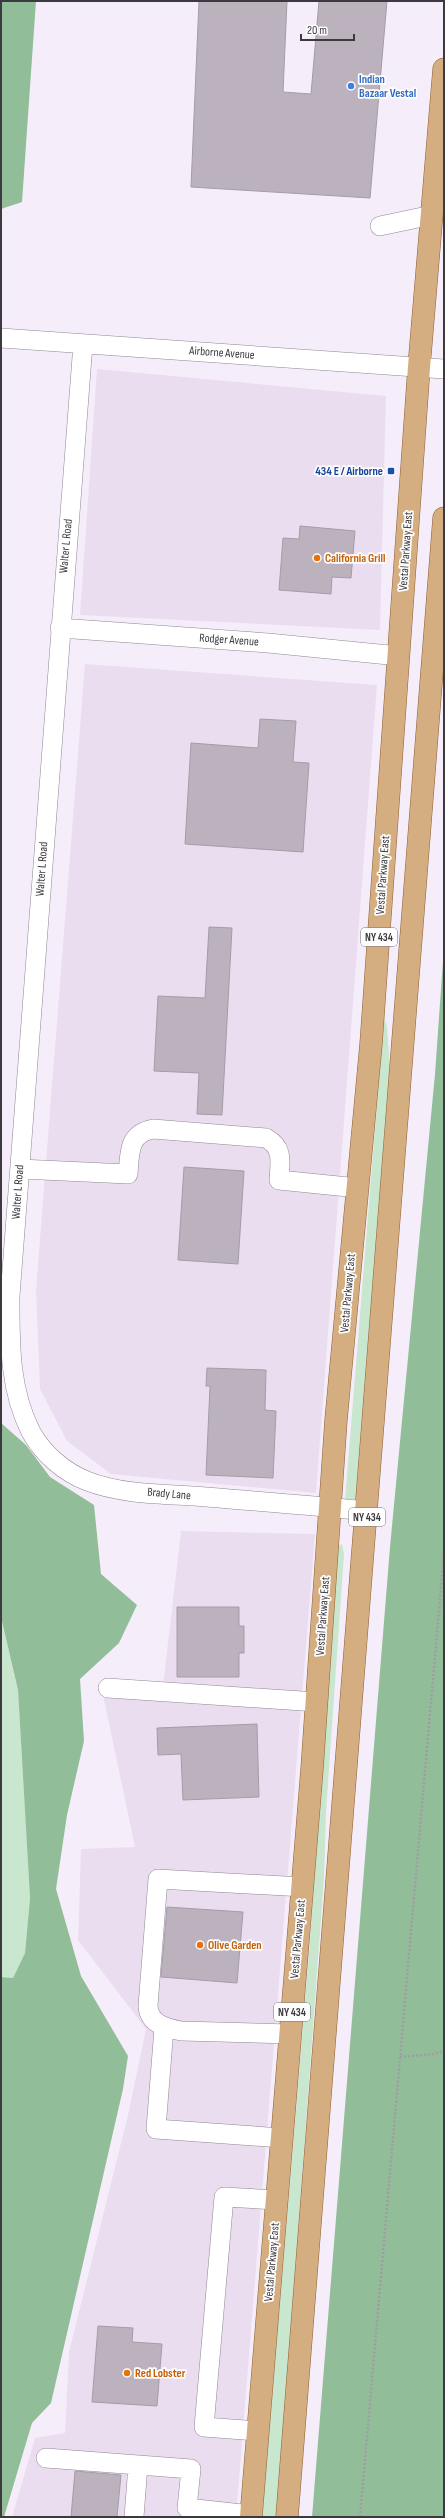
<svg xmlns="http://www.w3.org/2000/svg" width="445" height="2518" viewBox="0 0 445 2518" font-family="'Sofia Sans Condensed',sans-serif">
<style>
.built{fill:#ebddf0}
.green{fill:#c9e6ce}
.forest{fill:#91be99}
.building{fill:#bbb2be;stroke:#a49ca8}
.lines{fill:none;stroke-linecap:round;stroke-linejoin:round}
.minor-casing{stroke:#8f8792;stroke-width:20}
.major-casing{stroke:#8c6133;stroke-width:23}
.path{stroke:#a19ba4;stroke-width:2.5;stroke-dasharray:2 2;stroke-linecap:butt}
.minor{stroke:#fff;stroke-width:19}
.major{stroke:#d4ad80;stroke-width:22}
.shop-dot{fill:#3f7fe0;stroke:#fefefe;stroke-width:1.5}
.transit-dot{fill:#1a4fb4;stroke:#fefefe;stroke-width:1.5}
.food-dot{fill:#e8710a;stroke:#fefefe;stroke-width:1.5}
.labels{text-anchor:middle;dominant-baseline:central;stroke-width:3.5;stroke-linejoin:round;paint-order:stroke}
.shield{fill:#fefefe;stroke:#777578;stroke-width:1}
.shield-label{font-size:11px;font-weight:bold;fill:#3d3a3f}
.shop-label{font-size:12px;font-weight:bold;fill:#366cbe;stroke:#fefefe;text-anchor:start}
.street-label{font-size:12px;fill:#3d3a3f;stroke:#fefefe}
.transit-label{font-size:12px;font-weight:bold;fill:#164399;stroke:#fefefe;text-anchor:end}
.food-label{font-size:12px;font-weight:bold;fill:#c56008;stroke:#fefefe;text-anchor:start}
</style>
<rect width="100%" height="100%" fill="#f6edfa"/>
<path class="built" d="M97 369 386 396 380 630 80 615Z
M85 664 377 685 316 1493 111 1474 67 1441 40 1389 36 1290Z
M181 1531 315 1534 236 2517H12L35 2438 65 2433 69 2352 128 2115 146 2029 78 1940 81 1849 135 1847 102 1690 163 1686Z"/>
<path class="green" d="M384 1018 387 1026 391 1083 357 1499 345 1500Z
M342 1544 344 1554 326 1812 324 1878 277 2517H262L310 1942 337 1546Z
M1 1617 18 1690 30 1898 25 1953 13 1978 1 1977Z"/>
<path class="forest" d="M1 1H36L22 202 1 209Z
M444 947V2517H312L390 1547 435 1074Z
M1 1423 26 1445 50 1477 94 1505 101 1574 137 1605 119 1643 80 1679 84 1741 67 1815 56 1889 81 1976 128 2056 123 2089 51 2403 32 2423 4 2517H1V1977L13 1978 25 1953 30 1898 18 1690 1 1617Z"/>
<path class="building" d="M199 1H287L283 92 311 94 319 1H387L370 198 191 187Z
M300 526 355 531 351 578 332 577 331 594 279 590 283 538 299 539Z
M260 719 296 721 293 762 309 763 303 852 185 844 191 743 258 748Z
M209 927 232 928 222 1115 197 1114 199 1073 154 1071 158 996 205 998Z
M184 1167 244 1171 238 1264 178 1260Z
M207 1368 266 1370 265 1410 276 1411 273 1478 206 1475 210 1386H206Z
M177 1607H239V1626H244V1653H239V1677H177Z
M257 1724 259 1797 183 1800 181 1754 158 1755 157 1728Z
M167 1907 243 1912 237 1983 161 1977Z
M98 2326 133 2328 132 2342 162 2344 157 2406 92 2402Z
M75 2471 121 2475 117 2517H71Z"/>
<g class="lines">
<g class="minor-casing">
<path id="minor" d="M380 226 432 215
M1 338 444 369
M83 344 10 1296C10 1343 9 1389 31 1432 43 1454 64 1472 87 1481 120 1494 160 1494 195 1496 252 1501 310 1505 367 1511
M60 628 268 643 399 656
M20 1169 128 1174C130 1152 128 1134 153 1129L266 1138C284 1148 280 1162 279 1180L358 1188
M108 1688 317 1702
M164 2028 156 2129 282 2138
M291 2034 181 2031C166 2028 149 2024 148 2006L158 1879 303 1887
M258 2431 204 2427 224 2197 277 2200
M46 2458 191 2469 187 2508 251 2515
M134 2517 138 2465"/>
</g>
<g class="major-casing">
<path id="major" d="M251 2517 312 1769 336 1420 371 1044 419 367 444 69
M287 2517 444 518"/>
</g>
<path class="path" d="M400 2057 434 2054 444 2051
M360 2517 444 1553"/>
<use href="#minor" class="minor"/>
<use href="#major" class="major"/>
</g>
<circle class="shop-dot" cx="351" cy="86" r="4"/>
<rect class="transit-dot" x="387" y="467" width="8" height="8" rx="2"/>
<g class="food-dot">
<circle cx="317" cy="558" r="4"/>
<circle cx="200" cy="1945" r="4"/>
<circle cx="127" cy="2373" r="4"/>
</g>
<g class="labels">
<g class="shield">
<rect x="361" y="928" width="36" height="18" rx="3"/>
<rect x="349" y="1508" width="36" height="18" rx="3"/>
<rect x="274" y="2003" width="36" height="18" rx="3"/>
</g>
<g class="shield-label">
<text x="379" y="937">NY 434</text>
<text x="367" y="1517">NY 434</text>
<text x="292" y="2012">NY 434</text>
</g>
<g class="shop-label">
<text x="359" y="79">Indian<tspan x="359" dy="14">Bazaar Vestal</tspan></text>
</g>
<g class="street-label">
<text transform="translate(222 353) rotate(4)">Airborne Avenue</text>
<text transform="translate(66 546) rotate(-85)">Walter L Road</text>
<text transform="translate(406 551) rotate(-86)">Vestal Parkway East</text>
<text transform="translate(229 640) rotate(4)">Rodger Avenue</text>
<text transform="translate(42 869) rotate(-86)">Walter L Road</text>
<text transform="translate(383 875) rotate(-86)">Vestal Parkway East</text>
<text transform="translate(18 1192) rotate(-86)">Walter L Road</text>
<text transform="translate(348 1293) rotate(-85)">Vestal Parkway East</text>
<text transform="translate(169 1494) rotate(5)">Brady Lane</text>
<text transform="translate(323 1616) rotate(-86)">Vestal Parkway East</text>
<text transform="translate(298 1939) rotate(-85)">Vestal Parkway East</text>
<text transform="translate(272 2262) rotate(-85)">Vestal Parkway East</text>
</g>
<g class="transit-label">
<text x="383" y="471">434 E / Airborne</text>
</g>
<g class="food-label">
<text x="325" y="558">California Grill</text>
<text x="208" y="1945">Olive Garden</text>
<text x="135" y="2373">Red Lobster</text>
</g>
</g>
<rect width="445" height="2518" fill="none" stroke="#3d3a3f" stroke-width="4"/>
<path d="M301 34v6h53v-6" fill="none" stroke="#3d3a3f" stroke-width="2"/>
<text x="307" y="34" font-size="12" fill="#3d3a3f" stroke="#fefefe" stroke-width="3" paint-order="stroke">20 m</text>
</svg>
